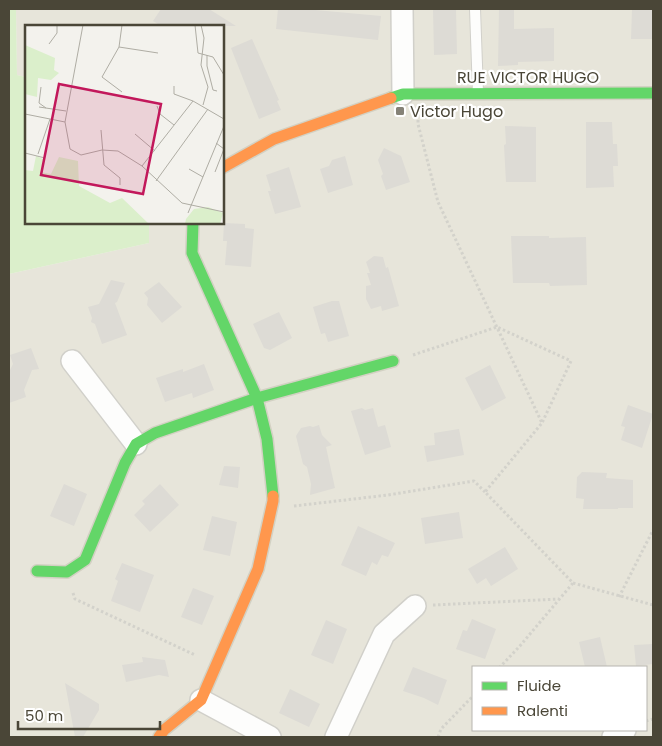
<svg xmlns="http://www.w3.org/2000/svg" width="662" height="746" viewBox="0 0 662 746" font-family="Poppins,sans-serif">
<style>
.residential{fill:#e7e5da;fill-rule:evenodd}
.green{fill:#dbefcb}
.building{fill:#dddbd5}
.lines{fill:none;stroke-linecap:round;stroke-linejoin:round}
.lane-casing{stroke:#d1d0ca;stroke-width:12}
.street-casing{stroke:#d1d0ca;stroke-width:24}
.fast-casing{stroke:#d3d1c3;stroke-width:14}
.slow-casing{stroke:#d3d1c3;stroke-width:14}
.path{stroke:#d3d2cb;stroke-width:3;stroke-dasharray:2.5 2.5;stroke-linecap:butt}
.lane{stroke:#fdfdfc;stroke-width:10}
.street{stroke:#fdfdfc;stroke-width:21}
.fast{stroke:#63d668;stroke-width:11}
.slow{stroke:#ff974d;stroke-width:11}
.poi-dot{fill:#858277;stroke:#fff;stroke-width:2}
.labels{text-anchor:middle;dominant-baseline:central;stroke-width:4.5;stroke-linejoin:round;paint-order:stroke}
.street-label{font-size:16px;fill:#4a4637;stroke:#fff}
.poi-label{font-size:16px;fill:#4a4637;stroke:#fff;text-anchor:start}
.inset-road{fill:none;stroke:#afada4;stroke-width:1}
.view{fill:#c2185b;fill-opacity:0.15;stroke:#c2185b;stroke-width:2.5}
.inset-edge{fill:none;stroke:#4a4637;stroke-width:2.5}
</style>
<rect width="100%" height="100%" fill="#f3f2ed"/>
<path class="residential" d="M16 9H653V737H9V274L149 243V223L222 222V26H26V77L17 75ZM473 667H646V730H473Z"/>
<path class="green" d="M9 9H16L17 75 26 77V222L149 223V243L9 274Z"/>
<path class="building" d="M161 9H209L236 26H161L153 21Z
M278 9H304L381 16 378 40 276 29Z
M433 9H456L457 54 434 55Z
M499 9H514V29L554 28V61L518 62V65L498 66Z
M632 9H653V39H631Z
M252 39 279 100 277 101 281 110 259 119 231 48Z
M586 122H612L613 144H617L618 166H613L614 187 586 188Z
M505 126 536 127V182H506L504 145 506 144Z
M384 148 401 156 410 182 386 190 381 176 383 174 378 160Z
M345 156 353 185 328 193 320 169 329 166 332 160Z
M289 167 301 207 275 214 268 191H271L266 175Z
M224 223 245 224V228L254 229 251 267 225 265 227 241H223Z
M511 236H549V238L586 237 587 285 550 286 549 283H513Z
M374 256 383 257 386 268 388 267 399 306 382 311 381 306 371 309 366 299V286L371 285 367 273H370L366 262Z
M111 280 125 283 117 302 115 303 127 335 102 344 95 324 91 322 92 318 88 307 99 304Z
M159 282 182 307 162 323 147 305 148 298 144 293Z
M332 301H339L349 336 328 342 325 333 321 334 313 307Z
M279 312 292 338 270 350 264 348 253 324Z
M31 348 39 369 32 370 24 390 26 397 9 403V372L13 364 10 355Z
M204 364 214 390 193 398 192 393 165 402 156 378 183 369V372Z
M490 365 506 398 482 411 465 378Z
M628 405 653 414 642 448 621 440 625 427 621 426Z
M362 408 365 410 373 408 378 427 385 425 391 447 365 455 351 411Z
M319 425 322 435 332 445 326 447 335 488 310 495 311 484 307 467 303 464 296 436 301 428 310 426 313 427Z
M459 429 464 455 427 462 424 446 435 445 434 433Z
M224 466 240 467 238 488 219 485Z
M582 472 607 473 606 478 633 480V508H618V509H583L584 499 576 498 577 477Z
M64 484 87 494 74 526 50 516Z
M160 484 179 505 150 532 134 515 145 504 142 501Z
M459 512 463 538 425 544 421 518Z
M212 516 237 522 230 556 203 550Z
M358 526 395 543 388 557 382 555 377 565 372 562 366 576 341 565Z
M505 547 518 569 491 586 486 578 477 584 468 569Z
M122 563 154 575 140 612 111 601 118 581 115 579Z
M193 588 214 596 202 625 181 617Z
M472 619 496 629 485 659 456 649 463 630 467 631Z
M326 620 347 629 333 664 311 655Z
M600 637 607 667H585L579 642Z
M653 644V664L636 666 634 645Z
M142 657 165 660 169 677 159 675 126 682 122 665 143 662Z
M413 667 447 680 438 705 424 698 403 691Z
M65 683 99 704V710L83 737H75Z
M290 689 320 704 309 727 279 713Z"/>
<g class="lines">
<g class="lane-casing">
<path id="lane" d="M475 9 478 93"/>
</g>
<g class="street-casing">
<path id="street" d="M402 9 403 94
M72 361 136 444
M201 700 270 737
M336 737 384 634 415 606
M613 737 625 730"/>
</g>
<g class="fast-casing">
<path id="fast" d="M391 98 403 94 653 93
M193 222 192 253 257 398 267 439 273 496
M37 571 67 572 85 560 125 463 136 444 155 433 257 398 393 361"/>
</g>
<g class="slow-casing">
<path id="slow" d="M222 168 274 139 391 98
M159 737 164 730 201 700 258 569 273 501V496"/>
</g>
<path class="path" d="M418 115V124L438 202 542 423 485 492 573 583 519 647 500 667
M413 355 497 327 571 361 542 423
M294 506 388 495 474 481 485 492
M573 583 653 605
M73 593 75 599 195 655
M619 597 653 530
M433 605 559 599
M646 721 653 719
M438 737 441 729 473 696"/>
<use href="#lane" class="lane"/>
<use href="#street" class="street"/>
<use href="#fast" class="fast"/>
<use href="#slow" class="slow"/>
</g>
<rect class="poi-dot" x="395" y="106" width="10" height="10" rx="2.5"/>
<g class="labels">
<g class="street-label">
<text x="528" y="77">RUE VICTOR HUGO</text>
</g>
<g class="poi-label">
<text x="410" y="111">Victor Hugo</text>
</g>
</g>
<g transform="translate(25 25)">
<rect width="199" height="199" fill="#f3f2ed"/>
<path d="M0 20 30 33 29 45 34 48 26 55 13 53 12 72 0 69ZM11 131 18 134 16 147 26 149 34 132 53 136 54 161 85 178 97 173 124 199H0V145L8 146ZM183 182 198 188 195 199H160L161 194 157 199 169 184Z" fill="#dbefcb"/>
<path class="inset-road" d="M58 0 40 97 45 124 56 130 77 125 93 126 117 141 157 178 199 187M170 0 173 28 188 32 199 50M176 0 179 13 176 40 183 62 178 80M24 19 32 8V0M94 22 133 28M182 30V41L188 65 192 66M149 61V69L168 76M16 62 14 78 21 83M97 67 77 52 94 22 97 0M132 81 135 89 149 100M14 82 41 86M0 89 40 97M76 105 79 140 95 153V160M110 109 130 126M0 128 20 133M13 129 25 94M117 141 168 76 199 94M164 144 178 152M190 147 199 124 191 118M131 156 183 84M163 188 199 101"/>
<path class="view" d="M34 59 136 79 118 169 16 150Z"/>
<rect width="199" height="199" class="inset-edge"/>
</g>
<rect width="662" height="746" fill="none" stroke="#4a4637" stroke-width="20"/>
<rect x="472" y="666" width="175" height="65" fill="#ffffff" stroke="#b7b5af"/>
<rect x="482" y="682" width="25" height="8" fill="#63d668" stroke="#b7b5af"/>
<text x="517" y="691" font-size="15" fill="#4a4637">Fluide</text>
<rect x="482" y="707" width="25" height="8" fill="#ff974d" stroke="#b7b5af"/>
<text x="517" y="716" font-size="15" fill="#4a4637">Ralenti</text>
<path d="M18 721v8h142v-8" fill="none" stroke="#4a4637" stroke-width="2.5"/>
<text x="25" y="721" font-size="15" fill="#4a4637" stroke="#ffffff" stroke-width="4" paint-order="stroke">50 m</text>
</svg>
